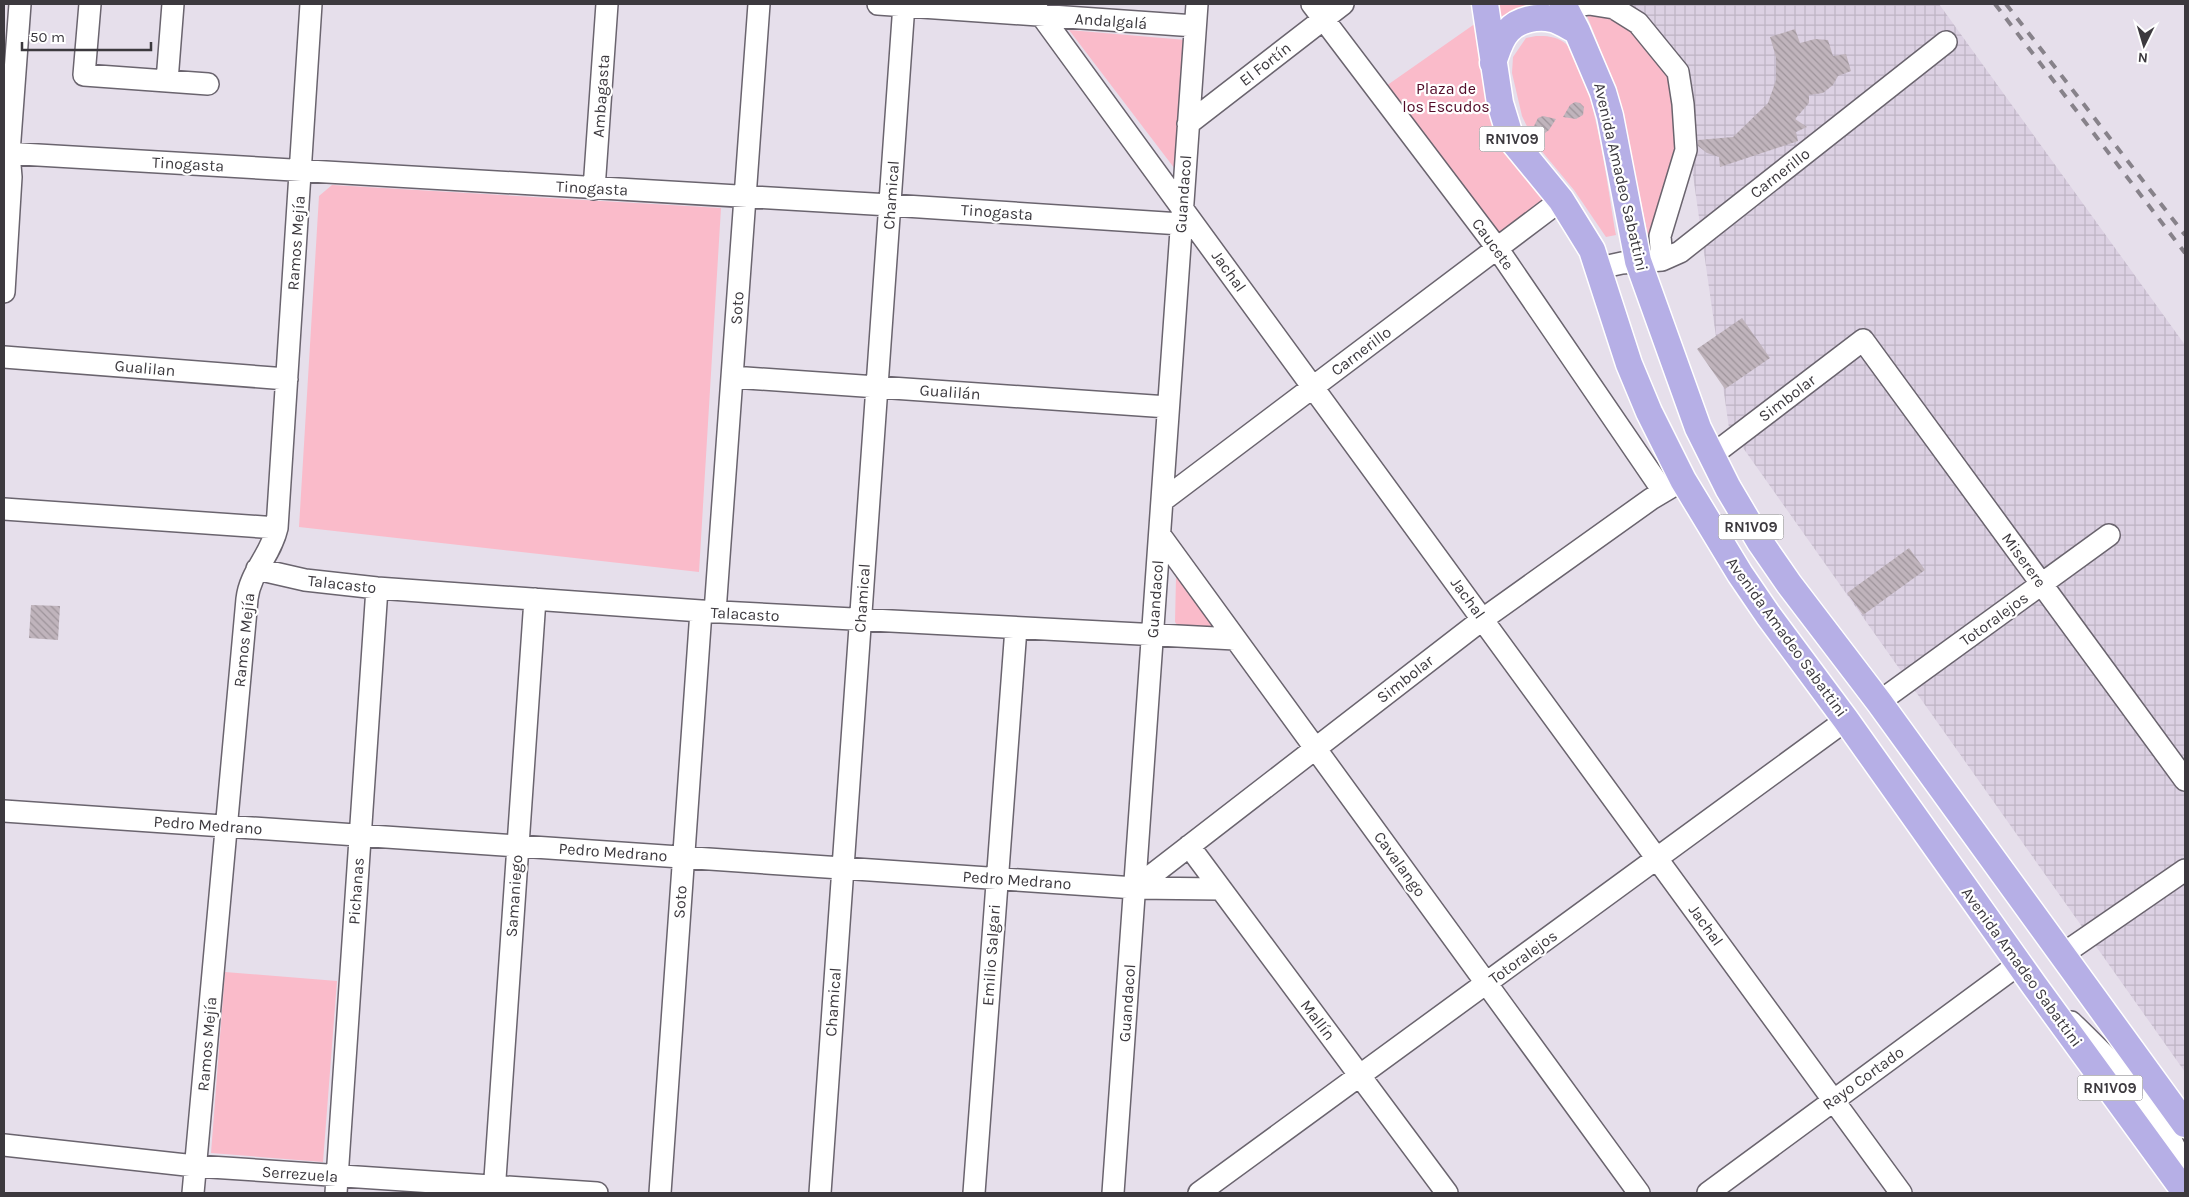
<svg xmlns="http://www.w3.org/2000/svg" width="2189" height="1197" viewBox="0 0 2189 1197" font-family="Karla,sans-serif">
<style>
.industrial{fill:url(#industrial-grid)}
.park{fill:#fabbca}
.building{fill:url(#building-back-hatch)}
.lines{fill:none;stroke-linecap:round;stroke-linejoin:round}
.minor-casing{stroke:#6a646e;stroke-width:24}
.major-casing{stroke:#fff;stroke-width:29}
.minor{stroke:#fff;stroke-width:21}
.major{stroke:#b6afe6;stroke-width:26}
.rail{stroke:#87828a;stroke-width:4;stroke-dasharray:9 9;stroke-linecap:butt}
.labels{text-anchor:middle;dominant-baseline:central;stroke-width:4.5;stroke-linejoin:round;paint-order:stroke}
.shield{fill:#fff;stroke:#767478;stroke-width:1}
.shield-label{font-size:15px;font-weight:bold;fill:#3c393e}
.street-label{font-size:16px;fill:#3c393e;stroke:#fff}
.park-label{font-size:16px;fill:#530c29;stroke:#fff}
</style>
<defs>
<pattern id="industrial-grid" width="8" height="8" patternUnits="userSpaceOnUse" patternTransform="scale(1.25)"><rect width="8" height="8" fill="#dcd1e3"/><path d="M0 4h8M4 0v8" fill="none" stroke="#beb4c4"/></pattern>
<pattern id="building-back-hatch" width="6" height="6" patternUnits="userSpaceOnUse" patternTransform="scale(1.25)"><rect width="6" height="6" fill="#c0b4bc"/><path d="M-1 5l2 2M0 0l6 6M5-1l2 2" fill="none" stroke="#9d939a"/></pattern>
</defs>
<rect width="100%" height="100%" fill="#e6dfeb"/>
<path class="industrial" d="M1626 4H1939L2185 345V1072L1729 428 1684 112Z"/>
<path class="park" d="M1495 4H1549V5L1532 8 1499 23Z
M1599 14 1623 19 1678 72 1686 150 1651 239 1648 236C1633 160 1618 88 1587 16Z
M1476 23 1548 199 1499 236 1386 86Z
M1069 30 1186 40 1178 173Z
M1536 36C1546 36 1556 36 1565 43 1593 67 1609 195 1616 235L1606 237 1574 190 1535 143 1522 116 1512 73 1513 57 1526 38Z
M332 185 721 208 699 572 299 527 319 196Z
M1180 574 1217 625 1210 631 1180 629 1175 622 1176 578Z
M225 972 337 981 323 1162 211 1153Z"/>
<path class="building" d="M1795 29 1800 43 1815 39 1828 40 1833 56 1846 54 1851 71 1838 76 1833 85 1823 93 1809 95V103L1795 119 1807 127 1796 132 1798 141 1720 167 1719 157 1707 153 1698 146V140L1733 137 1768 103 1776 80V57L1770 37Z
M1575 102 1580 103 1584 107 1583 115 1576 119 1563 117 1570 105Z
M1543 116 1556 119 1549 130 1545 133 1537 131 1534 126 1538 118Z
M1742 318 1770 358 1725 389 1697 349Z
M1909 548 1925 570 1863 615 1847 593Z
M31 605 60 606 58 640 29 638Z"/>
<g class="lines">
<g class="minor-casing">
<path id="minor" d="M90 4 84 75 208 84
M878 4 1195 26
M1033 4 1901 1193
M1312 4 1497 248 1663 491
M1565 7 1589 4 1614 8 1638 23 1678 72 1683 104 1686 150 1660 236 1662 260
M167 81 173 4
M1188 124 1343 4
M4 153 890 205 1181 224
M594 189 607 4
M1599 268 1622 263 1662 260 1680 252 1946 42
M4 292 11 177 9 153 20 4
M4 357 287 379
M732 377 1168 407
M1711 456 1863 340 2185 780
M1162 501 1561 200
M4 509 277 528
M1160 535 1639 1193
M257 569 305 580 377 588 701 611 1235 639
M715 612 759 4
M1879 702 2109 535
M4 811 1135 888 1221 889
M1189 846 1447 1193
M1135 888 1483 619 1651 499 1683 480
M2063 954 2185 870
M2071 1022C2113 1063 2171 1117 2185 1176
M4 1145 195 1166 597 1193
M193 1193 247 599C250 572 271 555 277 528L311 4
M336 1193 377 588
M494 1193 535 599
M660 1193 701 611
M820 1193 904 4
M974 1193 1016 628
M1113 1193 1197 4
M1199 1193 1846 720
M1708 1193 2019 964"/>
</g>
<g class="major-casing">
<path id="major" d="M1485 4 1500 103 1511 139 1561 200 1592 250 1629 364 1649 412 1683 480 1740 574 1768 615 1846 720 2034 985 2185 1192
M1563 4 1577 31 1603 92 1610 116 1638 261 1698 428 1728 488 1760 542 1789 584 1879 702 2185 1124
M1493 63C1497 52 1500 39 1508 31 1518 19 1538 16 1552 19 1560 21 1569 27 1577 31"/>
</g>
<use href="#minor" class="minor"/>
<use href="#major" class="major"/>
<path class="rail" d="M1995 4 2185 253
M2006 4 2185 235"/>
</g>
<g class="labels">
<g class="shield">
<rect x="1479.5" y="126.5" width="65" height="25" rx="4"/>
<rect x="1718.5" y="514.5" width="65" height="25" rx="4"/>
<rect x="2077.5" y="1075.5" width="65" height="25" rx="4"/>
</g>
<g class="shield-label">
<text x="1512" y="139">RN1V09</text>
<text x="1751" y="527">RN1V09</text>
<text x="2110" y="1088">RN1V09</text>
</g>
<g class="street-label">
<text transform="translate(1111 21) rotate(4)">Andalgalá</text>
<text transform="translate(1265 64) rotate(-38)">El Fortín</text>
<text transform="translate(601 96) rotate(-86)">Ambagasta</text>
<text transform="translate(188 164) rotate(3)">Tinogasta</text>
<text transform="translate(1780 173) rotate(-38)">Carnerillo</text>
<text transform="translate(1621 177) rotate(77)">Avenida Amadeo Sabattini</text>
<text transform="translate(592 188) rotate(3)">Tinogasta</text>
<text transform="translate(1183 194) rotate(-86)">Guandacol</text>
<text transform="translate(891 195) rotate(-86)">Chamical</text>
<text transform="translate(997 212) rotate(4)">Tinogasta</text>
<text transform="translate(296 243) rotate(-86)">Ramos Mejía</text>
<text transform="translate(1493 244) rotate(54)">Caucete</text>
<text transform="translate(1229 271) rotate(54)">Jachal</text>
<text transform="translate(737 308) rotate(-86)">Soto</text>
<text transform="translate(1361 351) rotate(-37)">Carnerillo</text>
<text transform="translate(145 368) rotate(5)">Gualilan</text>
<text transform="translate(950 392) rotate(4)">Gualilán</text>
<text transform="translate(1787 398) rotate(-37)">Simbolar</text>
<text transform="translate(2024 560) rotate(54)">Miserere</text>
<text transform="translate(342 584) rotate(6)">Talacasto</text>
<text transform="translate(862 598) rotate(-86)">Chamical</text>
<text transform="translate(1468 598) rotate(54)">Jachal</text>
<text transform="translate(1155 599) rotate(-86)">Guandacol</text>
<text transform="translate(745 614) rotate(3)">Talacasto</text>
<text transform="translate(1994 619) rotate(-36)">Totoralejos</text>
<text transform="translate(1787 637) rotate(54)">Avenida Amadeo Sabattini</text>
<text transform="translate(244 640) rotate(-84)">Ramos Mejía</text>
<text transform="translate(1405 679) rotate(-38)">Simbolar</text>
<text transform="translate(208 825) rotate(4)">Pedro Medrano</text>
<text transform="translate(613 852) rotate(4)">Pedro Medrano</text>
<text transform="translate(1400 864) rotate(54)">Cavalango</text>
<text transform="translate(1017 880) rotate(4)">Pedro Medrano</text>
<text transform="translate(356 891) rotate(-86)">Pichanas</text>
<text transform="translate(514 896) rotate(-86)">Samaniego</text>
<text transform="translate(680 902) rotate(-86)">Soto</text>
<text transform="translate(1706 925) rotate(54)">Jachal</text>
<text transform="translate(991 955) rotate(-86)">Emilio Salgari</text>
<text transform="translate(1523 957) rotate(-36)">Totoralejos</text>
<text transform="translate(2022 967) rotate(54)">Avenida Amadeo Sabattini</text>
<text transform="translate(833 1002) rotate(-86)">Chamical</text>
<text transform="translate(1127 1003) rotate(-86)">Guandacol</text>
<text transform="translate(1318 1020) rotate(53)">Mallín</text>
<text transform="translate(207 1044) rotate(-85)">Ramos Mejía</text>
<text transform="translate(1863 1078) rotate(-36)">Rayo Cortado</text>
<text transform="translate(300 1174) rotate(4)">Serrezuela</text>
</g>
<g class="park-label">
<text x="1446" y="88">Plaza de<tspan x="1446" dy="18">los Escudos</tspan></text>
</g>
</g>
<rect width="2189" height="1197" fill="none" stroke="#3c393e" stroke-width="10"/>
<g transform="translate(2144 45) rotate(185)" stroke="#ffffff" stroke-width="4" paint-order="stroke">
<path d="M0-4L9 19L0 12L-9 19Z" fill="#3c393e"/>
<text y="-8" font-size="14" font-weight="bold" text-anchor="middle" fill="#3c393e">N</text>
</g>
<path d="M22 42v8h129v-8" fill="none" stroke="#3c393e" stroke-width="2.5"/>
<text x="30" y="42" font-size="15" fill="#3c393e" stroke="#ffffff" stroke-width="4" paint-order="stroke">50 m</text>
</svg>
